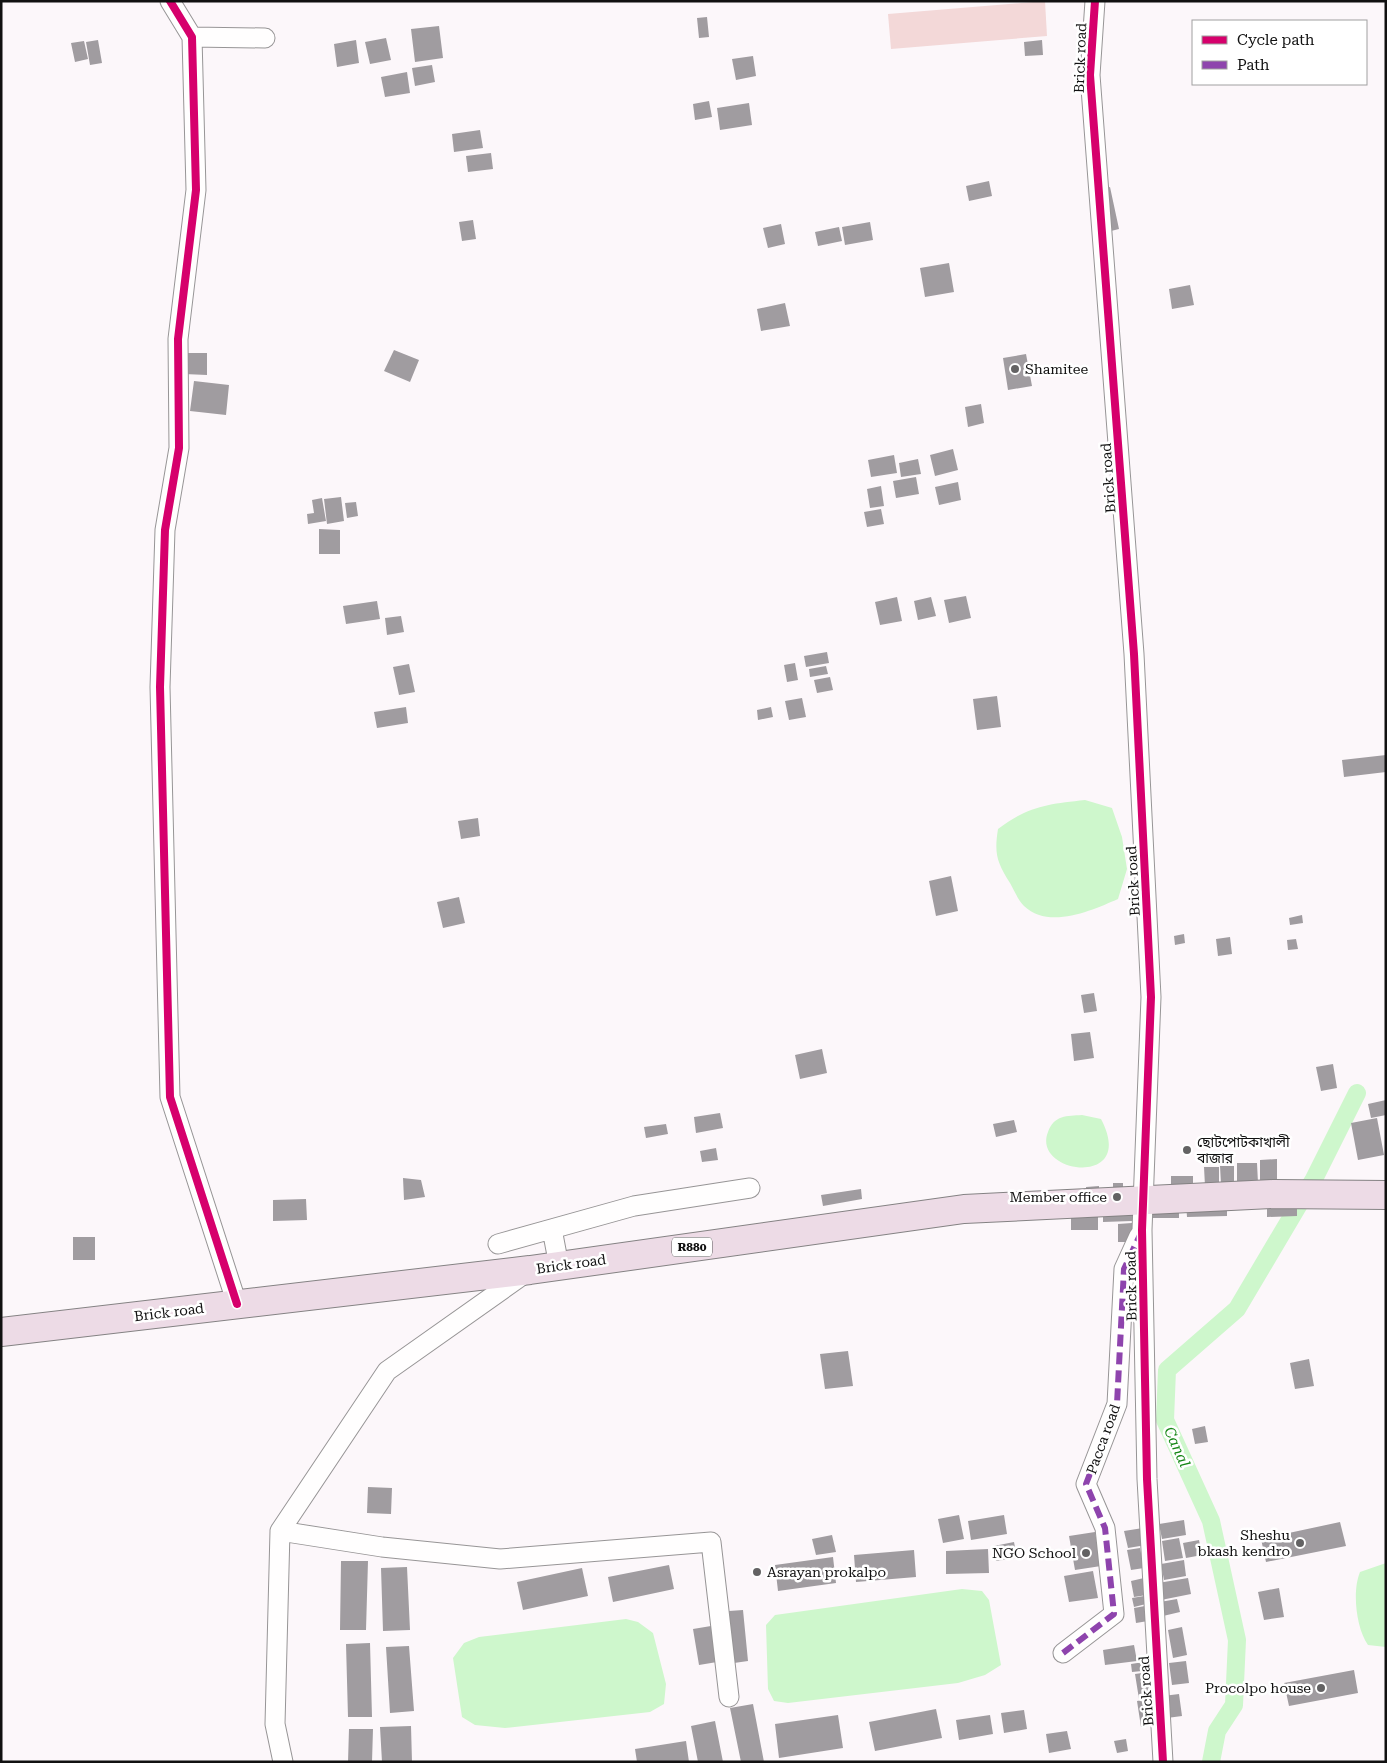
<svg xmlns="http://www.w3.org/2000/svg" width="1387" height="1763" viewBox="0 0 1387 1763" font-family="'Roboto Serif','Noto Sans Bengali',serif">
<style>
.green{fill:#f3d8d8}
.water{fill:#cef7cc}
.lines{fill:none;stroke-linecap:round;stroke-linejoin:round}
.canal{stroke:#cef7cc;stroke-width:18}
.building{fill:#a09ca0}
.minor-casing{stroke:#979596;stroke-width:21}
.primary-casing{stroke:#848283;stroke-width:30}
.minor{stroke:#fffefe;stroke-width:19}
.primary{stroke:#eddbe6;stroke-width:28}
.quiet{stroke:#8e44ad;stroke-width:6;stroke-dasharray:12 6;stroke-linecap:butt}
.cycleway-casing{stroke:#fff;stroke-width:11}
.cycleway{stroke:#d6006c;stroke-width:8}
.poi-dot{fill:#636263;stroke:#fff;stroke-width:2}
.labels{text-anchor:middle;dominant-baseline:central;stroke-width:5;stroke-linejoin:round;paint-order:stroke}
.shield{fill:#fff;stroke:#585858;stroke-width:1}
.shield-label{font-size:12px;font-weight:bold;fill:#111}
.street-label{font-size:14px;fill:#111;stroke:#fff}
.poi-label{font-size:14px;fill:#111;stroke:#fff;text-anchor:end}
.water-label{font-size:15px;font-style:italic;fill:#168717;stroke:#fff}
</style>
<rect width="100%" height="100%" fill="#fcf7fa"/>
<path class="green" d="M1045 1 1047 36 891 49 888 14Z"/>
<path class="water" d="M1085 800 1112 808 1122 837 1127 869 1118 899C1093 910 1049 930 1024 906 1018 900 1014 890 1010 883 997 862 994 854 998 829 1028 806 1049 804 1085 800Z
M1082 1115 1101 1119C1138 1189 1031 1174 1048 1132 1054 1115 1067 1116 1082 1115Z
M1386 1563V1647L1368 1645C1356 1628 1352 1591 1360 1572Z
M962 1589 982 1591 989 1600 1001 1665 985 1675 958 1683 788 1703 774 1701 768 1689 766 1625 775 1615Z
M626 1619 638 1622 653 1633 666 1684 664 1704 650 1712 505 1728 475 1725 462 1717 453 1658 464 1643 479 1637Z"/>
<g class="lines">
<path class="canal" d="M1211 1762 1217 1731 1234 1705 1237 1640 1211 1521 1165 1420 1167 1370 1237 1309 1314 1179 1357 1093"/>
</g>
<path class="building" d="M707 17 709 37 699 38 697 18Z
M439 26 443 58 415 62 411 29Z
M386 38 391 60 370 64 365 42Z
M98 40 102 63 90 65 86 42Z
M356 40 359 63 337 67 334 44Z
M1042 40 1043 55 1025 56 1024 42Z
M84 41 88 59 75 62 71 43Z
M753 56 756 76 736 80 732 59Z
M432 65 435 82 415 86 412 68Z
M407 72 410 93 385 97 381 77Z
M709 101 712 117 695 120 693 104Z
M749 103 752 125 720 130 717 108Z
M480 130 483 148 454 152 452 134Z
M491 153 493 169 468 172 466 156Z
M989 181 992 196 969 201 966 186Z
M1110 187 1119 229 1103 233 1094 191Z
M473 220 476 239 462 241 459 222Z
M870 222 873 240 845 245 842 227Z
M781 224 785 244 768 248 763 228Z
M839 227 842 241 818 246 815 232Z
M949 263 954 292 925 297 920 268Z
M1190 285 1194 305 1172 309 1169 289Z
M785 303 790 326 761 331 757 309Z
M394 350 419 360 410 382 384 371Z
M185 353H207V375L184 374Z
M1026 354 1032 386 1008 390 1003 358Z
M194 381 229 385 226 415 190 411Z
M981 404 984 423 968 427 965 407Z
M953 449 958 470 935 476 930 455Z
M894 455 897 473 871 477 868 460Z
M918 459 921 474 901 477 899 463Z
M916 477 919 494 896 498 893 481Z
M958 482 961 500 939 505 935 487Z
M881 486 884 506 870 508 867 489Z
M341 497 344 521 327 524 324 499Z
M322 498 326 521 308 524 307 514 314 513 312 500Z
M356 502 358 516 347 518 345 503Z
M881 509 884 524 867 527 864 512Z
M319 529 340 530V554H319Z
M966 596 971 618 949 623 944 600Z
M897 597 902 621 880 625 875 602Z
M931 597 936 616 918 620 914 601Z
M377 601 380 619 346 624 343 606Z
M401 616 404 632 387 635 385 618Z
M827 652 829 663 806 667 804 656Z
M795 663 798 680 787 682 784 665Z
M409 664 415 692 399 695 393 667Z
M826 666 828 674 810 677 809 669Z
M830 677 833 690 817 693 814 680Z
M997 696 1001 727 977 730 973 699Z
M802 698 806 717 789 720 785 701Z
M406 707 408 723 377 728 374 712Z
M771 707 773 717 758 720 757 710Z
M1386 755V772L1344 777 1342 760Z
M478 818 480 836 461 839 458 821Z
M951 876 958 911 936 916 929 881Z
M459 897 465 923 443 928 437 902Z
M1302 915 1303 923 1290 925 1289 918Z
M1184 934 1185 943 1175 945 1174 936Z
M1230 937 1232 954 1218 956 1216 939Z
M1296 939 1298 949 1288 950 1287 940Z
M1094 993 1097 1011 1084 1013 1081 995Z
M1090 1032 1094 1058 1074 1061 1071 1034Z
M822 1049 827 1073 800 1079 795 1055Z
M1333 1064 1337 1088 1321 1091 1316 1067Z
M1386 1100V1115L1371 1118 1368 1104Z
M720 1113 723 1128 696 1133 694 1117Z
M1377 1118 1384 1155 1358 1160 1351 1123Z
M1014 1120 1017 1132 996 1137 993 1124Z
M666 1124 668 1134 646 1138 644 1127Z
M716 1148 718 1160 702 1162 700 1151Z
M1277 1159V1185L1260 1186V1160Z
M1237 1163H1257L1258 1183H1237Z
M1220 1166H1234V1184H1221Z
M1204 1167H1219V1185L1205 1186Z
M1171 1176H1193V1189H1171Z
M403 1178 421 1180 425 1197 404 1200Z
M1113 1183H1123V1192H1113Z
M1099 1186V1194L1086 1195V1187Z
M861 1189 862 1199 823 1206 821 1195Z
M306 1199 307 1220 273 1221V1200Z
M1297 1202V1216L1267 1217V1203Z
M1186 1203H1227V1216L1187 1217Z
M1144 1205H1179V1218H1144Z
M1132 1209V1221L1103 1222V1210Z
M1098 1211V1230H1071V1212Z
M1132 1223V1242H1118V1224Z
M73 1237H95V1260H73Z
M848 1351 853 1386 825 1389 820 1354Z
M1309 1359 1314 1386 1295 1389 1290 1363Z
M1205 1426 1208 1442 1195 1444 1192 1429Z
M368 1487 392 1488 391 1514 367 1513Z
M959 1515 964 1539 943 1543 938 1519Z
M1004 1515 1007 1534 971 1540 968 1521Z
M1184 1520 1186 1535 1162 1539 1159 1524Z
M1340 1522 1346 1546 1266 1562 1261 1539Z
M1143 1528 1146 1545 1128 1548 1124 1531Z
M1095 1532 1101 1566 1075 1570 1069 1536Z
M832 1535 836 1552 816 1555 812 1539Z
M1179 1538 1183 1558 1165 1561 1162 1541Z
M1199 1540 1202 1555 1186 1558 1183 1543Z
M1014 1542 1017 1558 996 1561 994 1546Z
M1140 1548 1144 1568 1131 1570 1127 1550Z
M988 1549 989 1573 946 1574V1551Z
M914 1550 916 1577 856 1582 854 1555Z
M833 1557 836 1583 778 1591 775 1565Z
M1184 1560 1186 1576 1164 1580 1161 1564Z
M341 1561H368L366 1630H340Z
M669 1565 674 1589 613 1602 608 1577Z
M407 1567 410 1630 383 1631 381 1568Z
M582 1568 588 1596 523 1610 517 1582Z
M1093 1571 1098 1598 1069 1602 1064 1576Z
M1144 1578 1147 1595 1134 1597 1131 1581Z
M1188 1578 1191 1594 1161 1600 1158 1583Z
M1279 1588 1284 1617 1264 1620 1258 1592Z
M1144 1596 1146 1604 1134 1607 1132 1598Z
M1177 1599 1180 1612 1163 1616 1160 1602Z
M1145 1606 1148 1621 1136 1623 1134 1608Z
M743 1610 748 1661 734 1663 729 1611Z
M711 1626 717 1662 699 1665 693 1629Z
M1182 1627 1187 1655 1173 1658 1168 1630Z
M370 1643 372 1717H348L346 1644Z
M1134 1645 1137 1661 1105 1665 1103 1650Z
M409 1646 414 1711 390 1713 386 1647Z
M1150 1661 1152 1670 1132 1672 1131 1664Z
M1186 1661 1189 1683 1172 1685 1169 1663Z
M1354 1670 1358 1693 1289 1706 1284 1683Z
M1149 1672 1153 1697 1139 1699 1135 1674Z
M1179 1694 1182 1716 1167 1718 1163 1696Z
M1154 1698 1158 1725 1141 1727 1137 1701Z
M753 1704 764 1762H741L730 1708Z
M936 1709 942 1738 875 1751 869 1722Z
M1024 1710 1027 1729 1004 1733 1001 1713Z
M838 1715 843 1748 779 1758 775 1724Z
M990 1715 993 1734 959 1740 956 1720Z
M715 1721 723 1762H698L691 1726Z
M411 1726 412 1762H382L380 1727Z
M349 1729H373L372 1762H348Z
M1067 1731 1071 1749 1049 1753 1046 1734Z
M1126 1739 1128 1751 1117 1753 1114 1741Z
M686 1741 689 1762H637L635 1749Z"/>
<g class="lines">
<g class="minor-casing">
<path id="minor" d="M170 1 192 37 196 190 178 339 179 448 165 530 160 687 170 1097 237 1304
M1095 1 1090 75 1134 654 1151 997 1142 1230 1147 1479 1163 1762
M192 37 265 38
M552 1229 559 1266
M498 1244 634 1206 750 1188
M280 1531 382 1547 500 1559 711 1542 729 1697
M1063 1653 1114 1614 1105 1528 1086 1484 1117 1404 1124 1269 1139 1236
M283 1762 275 1724 280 1531 387 1371 527 1272"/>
</g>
<g class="primary-casing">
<path id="primary" d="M1 1332 530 1270 964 1209 1273 1194 1386 1195"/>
</g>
<use href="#minor" class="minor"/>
<use href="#primary" class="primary"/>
<path class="quiet" d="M1063 1653 1114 1614 1105 1528 1086 1484 1117 1404 1124 1269 1140 1235"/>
<g class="cycleway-casing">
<path id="cycleway" d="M170 1 192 37 196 190 178 339 179 448 165 530 160 687 170 1097 237 1304
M1095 1 1090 75 1134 654 1151 997 1142 1230 1147 1479 1163 1762"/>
</g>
<use href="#cycleway" class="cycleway"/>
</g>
<g class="poi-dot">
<circle cx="1015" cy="369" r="5"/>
<circle cx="1187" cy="1150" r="5"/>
<circle cx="1117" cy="1197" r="5"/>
<circle cx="1300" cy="1543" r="5"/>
<circle cx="1086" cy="1553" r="5"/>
<circle cx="757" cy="1572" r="5"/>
<circle cx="1321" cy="1688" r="5"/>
</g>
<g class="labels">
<rect class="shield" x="672" y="1237.5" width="40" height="19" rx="4"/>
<g class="shield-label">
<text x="692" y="1247">R880</text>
</g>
<g class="street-label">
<text transform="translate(1080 58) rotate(-88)">Brick road</text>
<text transform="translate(1108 478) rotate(-94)">Brick road</text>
<text transform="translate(1133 881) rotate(-93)">Brick road</text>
<text transform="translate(571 1264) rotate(-8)">Brick road</text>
<text transform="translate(1131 1286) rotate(-91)">Brick road</text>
<text transform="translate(169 1312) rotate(-7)">Brick road</text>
<text transform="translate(1103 1439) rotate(-70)">Pacca road</text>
<text transform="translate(1146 1691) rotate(-94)">Brick road</text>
</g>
<g class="poi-label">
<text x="1025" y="369" text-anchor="start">Shamitee</text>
<text x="1197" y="1142" text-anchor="start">ছোটপোটকাখালী<tspan x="1197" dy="16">বাজার</tspan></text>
<text x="1107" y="1197">Member office</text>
<text x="1290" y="1535">Sheshu<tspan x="1290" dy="16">bkash kendro</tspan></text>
<text x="1076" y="1553">NGO School</text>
<text x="767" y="1572" text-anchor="start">Asrayan prokalpo</text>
<text x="1311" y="1688">Procolpo house</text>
</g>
<g class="water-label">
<text transform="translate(1177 1447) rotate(66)">Canal</text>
</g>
</g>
<rect width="1387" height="1763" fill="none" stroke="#111111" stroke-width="5"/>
<rect x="1192" y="20" width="175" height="65" fill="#ffffff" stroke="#a0a0a0"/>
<rect x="1202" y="36" width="25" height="8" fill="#d6006c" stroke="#a0a0a0"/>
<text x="1237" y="45" font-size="15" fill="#111111">Cycle path</text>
<rect x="1202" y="61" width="25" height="8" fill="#8e44ad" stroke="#a0a0a0"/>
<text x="1237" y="70" font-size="15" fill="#111111">Path</text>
</svg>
